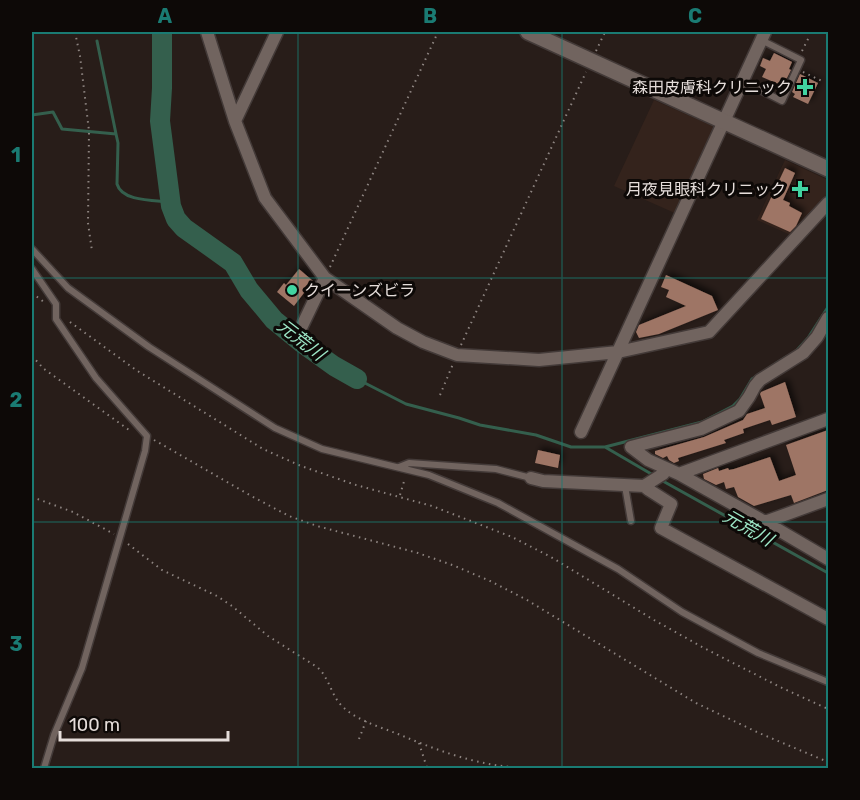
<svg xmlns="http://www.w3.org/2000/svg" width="860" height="800" viewBox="0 0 860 800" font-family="Rubik,'Noto Sans JP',sans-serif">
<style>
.built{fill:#34231c}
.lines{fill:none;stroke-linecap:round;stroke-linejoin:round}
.stream{stroke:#345f4d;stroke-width:3}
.river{stroke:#345f4d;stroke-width:20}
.building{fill:#9e7565;filter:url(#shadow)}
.service-casing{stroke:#433a38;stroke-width:9}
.minor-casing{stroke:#433a38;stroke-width:15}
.tertiary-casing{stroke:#433a38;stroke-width:18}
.path{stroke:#8d8480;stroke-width:2;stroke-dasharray:1.5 4.5;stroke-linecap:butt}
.service{stroke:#71645f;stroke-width:6}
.minor{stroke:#71645f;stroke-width:12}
.tertiary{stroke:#71645f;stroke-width:15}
.grid{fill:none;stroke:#1a7b73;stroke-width:1.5;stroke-opacity:0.55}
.poi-dot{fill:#42d4a1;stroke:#0d0907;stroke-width:2}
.labels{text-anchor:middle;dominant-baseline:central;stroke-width:6;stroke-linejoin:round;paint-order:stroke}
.poi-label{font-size:16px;fill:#e5ddda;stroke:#0d0907;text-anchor:end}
.water-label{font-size:18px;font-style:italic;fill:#9ee8c8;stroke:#0d0907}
.neatline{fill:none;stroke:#1a7b73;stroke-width:2}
.grid-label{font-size:20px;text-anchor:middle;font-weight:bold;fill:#1a7b73}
</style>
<defs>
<filter id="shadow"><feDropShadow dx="3.5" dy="-3.5" stdDeviation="3" flood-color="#0009"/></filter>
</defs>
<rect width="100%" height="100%" fill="#281d19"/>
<path class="built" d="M654 100 717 128 677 214 614 186Z
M785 160 828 180V199L793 236 757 220Z"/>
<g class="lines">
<path class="stream" d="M97 41 116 134
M32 115 53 112 62 129 116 134 118 143 117 184C122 202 155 200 171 202
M797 350 808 338 828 307
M357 379 406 404 459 418 480 425 536 435 571 447H605L702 422 733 406 740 399 752 379 786 357
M605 447 653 475
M661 480 828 573"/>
<path class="river" d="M162 32V88L160 121 171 206 176 219 184 228 233 263 249 290 274 320 302 343 334 366 357 379"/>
</g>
<path class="building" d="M774 53 792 62 789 69 791 70 783 86 762 77 766 69 760 66 763 58 770 61Z
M800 74 818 83 808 104 793 97 795 94 792 92Z
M785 168 795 173 783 200 790 203 789 206 802 213 796 226 790 232 761 219Z
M299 269 313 281 294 306 277 292 284 283 286 285Z
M666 275 712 296 718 310 659 334 639 338 636 332 639 325 686 306 666 297 669 290 661 287Z
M785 382 796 417 772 425 770 420 743 429 744 433 724 440 726 443 678 458 679 461 674 463 669 460 667 456 663 458 655 454V451L704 437 743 420 747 414 765 408 760 394 761 392Z
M828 430V490L794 503 791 495 754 506 738 497 734 487 726 489 724 482 716 485 704 479 703 474 718 468 719 471 728 468 729 470 734 469 770 457 779 481 796 475 786 445Z
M538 450 560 455 558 468 535 463Z"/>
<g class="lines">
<g class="service-casing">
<path id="service" d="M742 81 782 101 801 60 761 40
M32 249 68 288 149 347 275 428 322 449 429 475 498 503 618 569 682 612 758 653 828 682
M32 269 56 304V319L96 378 147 436 145 451 82 668 54 735 44 768
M399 467 409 463 466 467 496 469 531 478
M625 486 631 521"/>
</g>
<g class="minor-casing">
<path id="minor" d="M207 32 235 121 265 198 325 278 397 328 423 342 457 355 539 360 618 352 709 332 828 203
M235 121 277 32
M301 328 325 278
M828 419 679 474 765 522 828 559
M581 432 765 32
M679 474 648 460 631 447 701 429 739 411 749 397 755 386 760 380 803 353 817 337 828 318
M531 478 543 481 644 486 663 474 667 469
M644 486 649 490 671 504 661 528 828 619
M765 522 828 499"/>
</g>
<g class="tertiary-casing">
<path id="tertiary" d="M528 32 828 169"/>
</g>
<path class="path" d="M75 32 80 56 89 131 88 223 92 251
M596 51 605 32
M802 51 809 37
M803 72 822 81
M330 267 438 32
M32 293 44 302
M70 322 136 370 263 449 301 466 356 485 432 506 512 537 551 557 654 620 704 648 780 687 828 709
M461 345 586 72
M32 356 44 369 129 430
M440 395 453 364
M154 440 255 498 289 516 317 526 418 553 455 566 490 581 527 600 696 703 759 733 828 762
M400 495 405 478
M32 497 73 512 114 534
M128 544 162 570 217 596 232 606 268 636 317 667C330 678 331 697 344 708 359 721 380 727 398 734 434 749 473 764 512 767 544 770 576 767 608 768
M359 739 366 721
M419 743 427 768"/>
<use href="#service" class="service"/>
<use href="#minor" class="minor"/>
<use href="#tertiary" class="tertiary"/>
</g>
<path class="grid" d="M298 32V768M562 32V768M32 278H828M32 522H828"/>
<g class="poi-dot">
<path d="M802 78h6v6h6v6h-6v6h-6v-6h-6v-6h6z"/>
<path d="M797 180h6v6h6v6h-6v6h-6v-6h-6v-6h6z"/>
<circle cx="292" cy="290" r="6"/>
</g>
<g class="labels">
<g class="poi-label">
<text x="792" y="87">森田皮膚科クリニック</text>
<text x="786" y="189">月夜見眼科クリニック</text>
<text x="304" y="290" text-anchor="start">クイーンズビラ</text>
</g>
<g class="water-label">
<text transform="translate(301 340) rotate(38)">元荒川</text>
<text transform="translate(748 528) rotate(30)">元荒川</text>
</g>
</g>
<rect width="860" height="800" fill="none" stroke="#0d0907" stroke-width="66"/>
<path d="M60 731v9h168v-9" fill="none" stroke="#e5ddda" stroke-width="3"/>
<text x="69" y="731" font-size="18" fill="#e5ddda" stroke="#0d0907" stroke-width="4.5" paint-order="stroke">100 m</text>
<rect x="33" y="33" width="794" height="734" class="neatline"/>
<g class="grid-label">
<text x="165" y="23">A</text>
<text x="430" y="23">B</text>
<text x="695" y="23">C</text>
<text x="16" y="162">1</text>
<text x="16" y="407">2</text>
<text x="16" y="651">3</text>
</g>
</svg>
